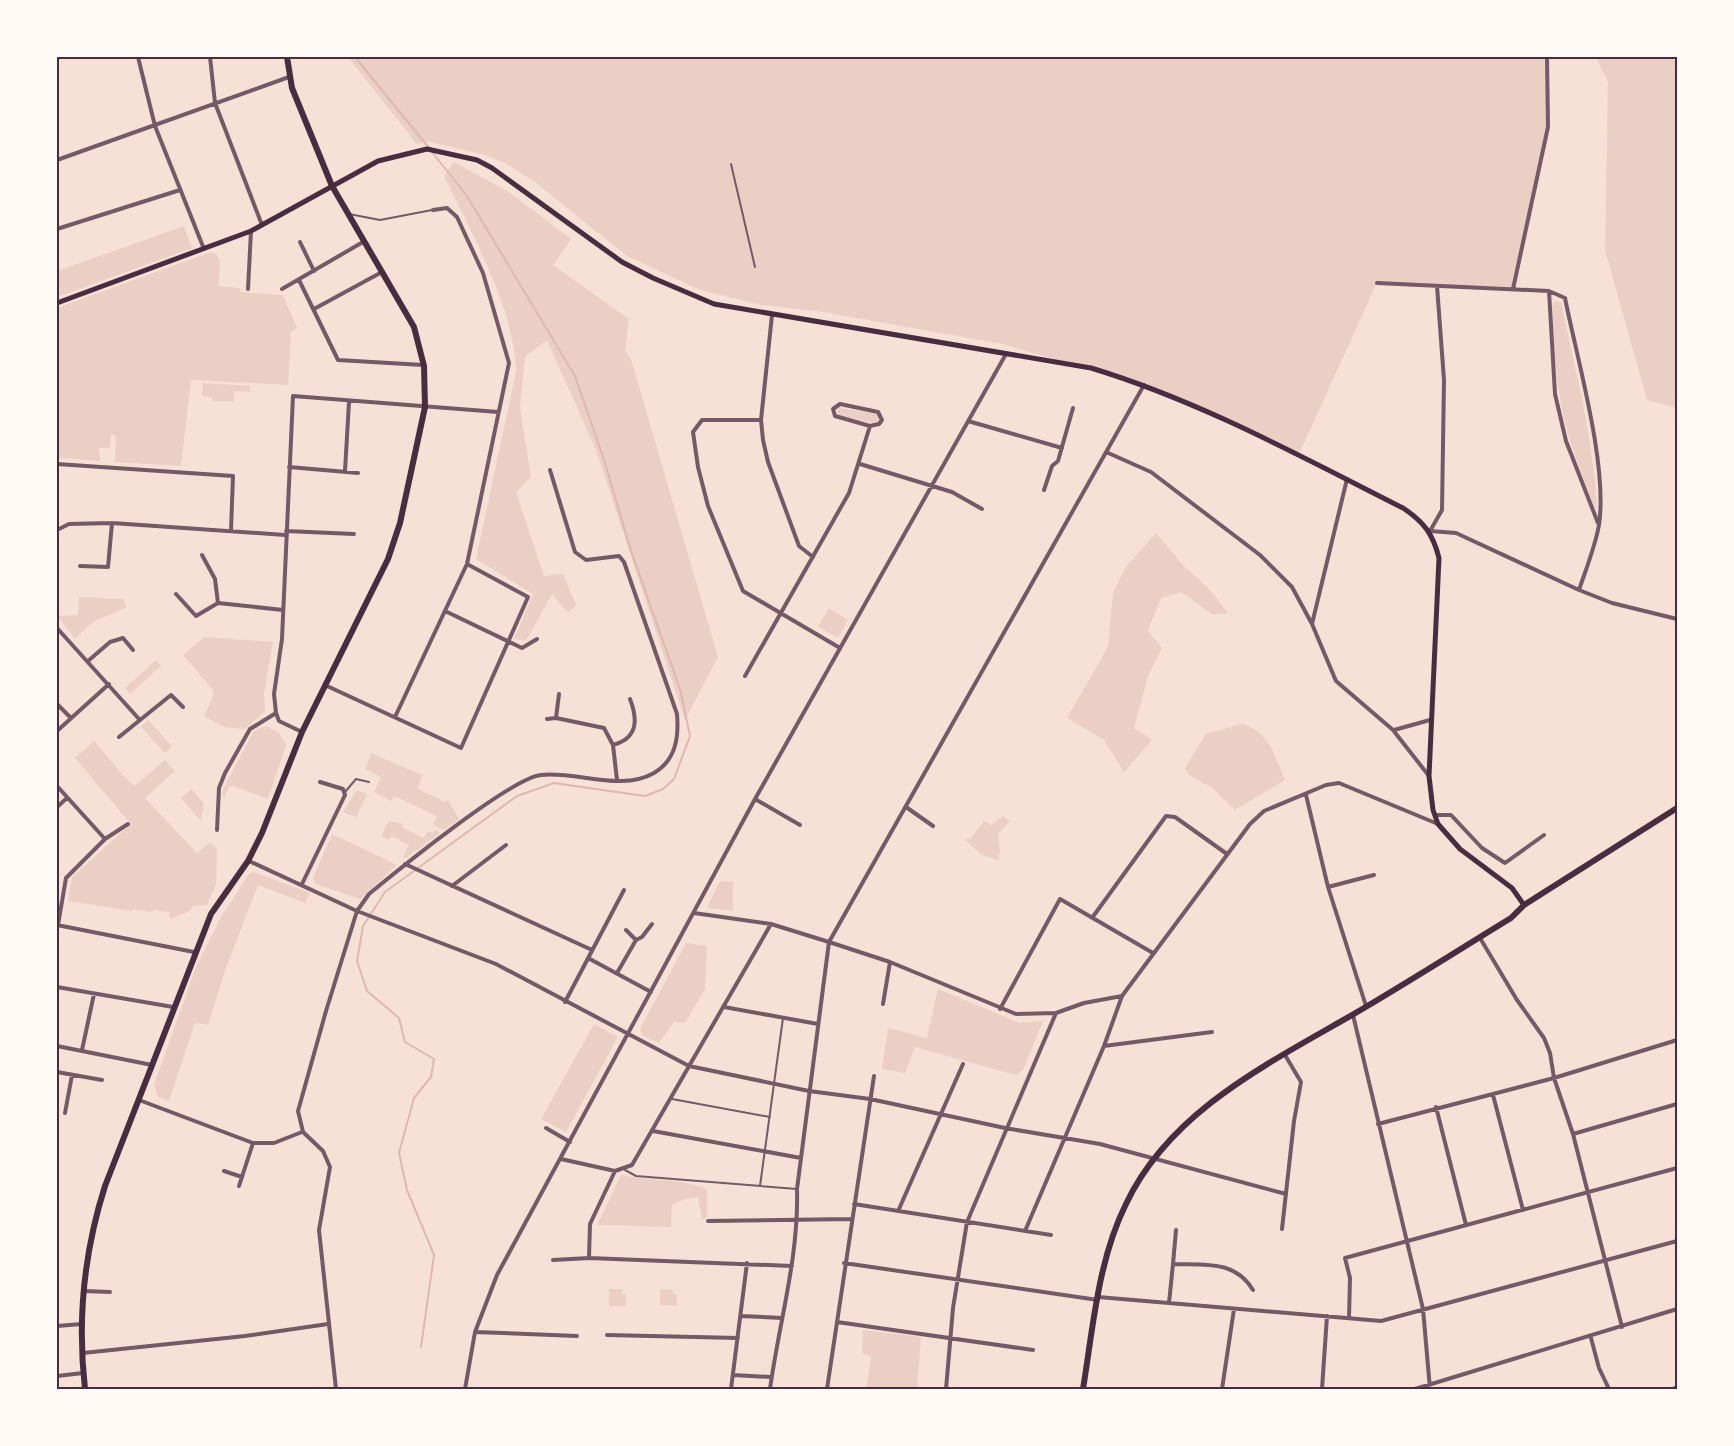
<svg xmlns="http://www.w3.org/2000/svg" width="1734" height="1446" viewBox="0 0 1734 1446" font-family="'Golos Text',sans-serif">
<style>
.green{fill:#ebcfc5}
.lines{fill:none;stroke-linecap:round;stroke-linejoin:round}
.stream{stroke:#dcb8b0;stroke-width:2}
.service{stroke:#755966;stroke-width:2}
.minor{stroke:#755966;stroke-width:4}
.secondary{stroke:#4a2c40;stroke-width:5}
.primary{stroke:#4a2c40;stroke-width:6}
.trunk{stroke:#4a2c40;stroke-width:6}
.neatline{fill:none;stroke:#4a2c40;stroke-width:2}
</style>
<rect width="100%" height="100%" fill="#f7e1d7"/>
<path class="green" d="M348 57H1547L1548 127 1513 289 1377 283 1298 456 1145 385 1002 344 823 312 761 305 700 290 627 256 535 182 505 163 481 154 430 142 417 144Z
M1596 57H1677V408L1647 400 1605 250 1608 82Z
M454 162 509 192 571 239 553 265 629 319 625 351 631 359 718 657 685 720 596 450 547 340 525 357 520 408 531 477 516 492 544 576 563 574 576 605 568 613 552 594 526 641 514 639 533 594 476 559 516 372C515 310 471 232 444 176Z
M184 226 192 248 57 297V271Z
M211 252 216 254 220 261 219 286 240 288 241 292 283 295 297 328 291 332 288 385 191 380 181 466 115 462 116 436 111 435 110 448H99L100 461 57 458V308Z
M1555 301 1561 302 1562 307C1576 373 1593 439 1597 507L1595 508C1586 484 1575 459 1568 434 1556 392 1554 349 1552 306Z
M203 383 250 386V392L234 391V402L212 401V397L202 396Z
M839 408 878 414 880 419 875 423 840 416 837 412Z
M1156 533 1181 563 1209 589 1228 613 1213 615 1181 592 1161 598 1148 631 1162 648 1148 676 1134 728 1152 740 1124 772 1104 740 1067 718 1108 647 1113 593 1125 568Z
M79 597 124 599 126 608 94 621 75 639 57 616 78 615Z
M829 608 848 620 838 638 818 627Z
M204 637 273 642 264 693 265 711 245 729 224 727 204 716 213 696V690L183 655Z
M156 660 161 666 130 694 125 688Z
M148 720 172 746 165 753 141 727Z
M1242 724C1269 731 1275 757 1285 780L1235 810 1212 788 1188 774 1185 768 1206 734Z
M266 726 279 733 286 745 268 799 233 786 229 787 225 797H222L223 789 254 731Z
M94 741 129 782 136 785 165 760 175 771 145 798 197 853 210 842 217 849 216 884 207 905 193 906 190 911 170 919 169 912 154 910 150 912 133 909 132 911 68 901 72 877 131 824 75 758Z
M371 753 422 775 418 789 445 802 448 800 459 819 444 830 433 824 437 816 394 796 391 801 374 792 381 777 365 769Z
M191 789 204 803 201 821 181 798Z
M357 790 367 794 356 817 343 812Z
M1003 816 1010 821 998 834 1000 851 998 860 982 855 965 840 971 838 984 821 992 825Z
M389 821 403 824 402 827 423 838 429 831 433 833 435 830 440 833 406 858 403 857 409 845 392 836 388 840 381 836Z
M332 834 397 865 360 899 316 884 313 878Z
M254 872 310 893 305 903 258 885 226 968 208 1025 195 1023 169 1101 158 1097 154 1085 196 967 221 917 249 874Z
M720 881 733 882V911L707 908Z
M686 943 707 946 705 989 685 1023 674 1022 659 1043 643 1036 640 1029Z
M938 989 1020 1023 1043 1021 1023 1070 1016 1075 915 1047 905 1073 882 1069 888 1028 927 1038Z
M594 1024 618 1037 566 1132 541 1119Z
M621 1175C650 1181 679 1178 707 1189V1218L702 1220 698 1197 684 1199 672 1205 671 1227 597 1225Z
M609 1289H622V1294H626V1306H609Z
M660 1289 673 1290V1294H677V1306L660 1305Z
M863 1330 921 1337 917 1389H866L871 1357 862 1353Z"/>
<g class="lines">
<path class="stream" d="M355 57 429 148
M421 1347 434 1255 407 1190 399 1153 414 1098 431 1077 434 1059 405 1042 399 1018 367 991 357 961 363 926 385 892 517 796 554 783 645 796 663 789 674 779 690 736 680 689 631 551 605 463 575 376 467 196 432 152"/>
<path class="service" d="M731 164 755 267
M349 214 380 220 432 210
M345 792 356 779 369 782
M672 1099 770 1117
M625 1170 636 1176 797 1189
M760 1186 783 1018"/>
<path class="minor" d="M138 57 155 126 204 249
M210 57 215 103 262 225
M57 160 289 77
M57 229 180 190
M300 242 314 271
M299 280 338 360 423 365
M1377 283 1549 291 1565 298C1577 359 1608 465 1599 525 1595 547 1586 569 1579 590
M1437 286 1444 380 1442 510 1430 531 1456 533 1579 590 1612 603 1677 619
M248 289 251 231
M282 289 363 242
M1513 289 1548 127 1547 57
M1549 291 1555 394 1566 441 1598 523
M314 309 382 272
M772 315 761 420 763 440 768 462 799 546 813 557
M840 404 878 412 882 420 879 424 870 426 835 416 833 409Z
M761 420H702L693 432 698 467 708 506 743 591 840 648
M968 421 1062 448
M1106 452 1151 472 1260 555 1292 587 1312 624 1336 681 1393 730 1429 776
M57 464 233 476 231 530
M860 464 952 492 982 509
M289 467 358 473
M345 471 349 402
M1044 490 1052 466 1058 461 1073 408
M57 530 69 524 112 523 285 535
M286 531 354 534
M202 555 215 579 218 603
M80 566 108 567 112 523
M176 594 196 616 218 603 283 610
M445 611 522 648 537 639
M1312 624 1347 479
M57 628 139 719
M88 661 110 642 123 638 133 650
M745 676 849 493 870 426
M327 686 461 748 528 597 467 564
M559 694 556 718 604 728 613 745 617 780
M57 704 71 718
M395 717 467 564 509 363 483 273 457 217 447 208 433 210
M547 719 556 718
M1394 730 1430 720
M57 731 109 684
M302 732 279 721 276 713 274 694 282 639 293 396 498 412
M119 737 171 695 183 707
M613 745C638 738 638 720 630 699
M57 786 105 839
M1306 795 1328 887 1366 1006
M755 799 800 825
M57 807 67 798
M906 807 933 826
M1435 815H1451L1482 848 1505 863 1544 835
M217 830 219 788 225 773 250 729 276 713
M249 861 357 911 496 964 689 1066 809 1091 870 1099 1005 1128 1100 1144 1286 1194
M405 864 592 950
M302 884 345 795 343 789 320 782
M452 886 506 845
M1328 887 1374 875
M694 913 771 924 829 942 890 962 1016 1014 1056 1013 1084 1003 1122 996
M1092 918 1166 816 1175 817 1227 854
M57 925 194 952
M58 925 66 878 105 839 128 824
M626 930 636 940
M1480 938 1517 1000 1544 1038 1550 1053 1554 1078 1573 1134 1622 1327
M588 958 651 992
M617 973 636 940 642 937 652 924
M57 987 173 1007
M565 1002 624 890
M883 1004 890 962
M724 1007 818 1024
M1000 1009 1060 899 1153 953
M1353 1015 1423 1309 1430 1389
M57 1046 152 1065
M1104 1046 1212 1032
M82 1050 94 994
M57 1072 102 1080
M1493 1095 1523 1210
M139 1100 253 1143H274L302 1132
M1436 1107 1466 1225
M65 1113 72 1075
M1378 1124 1554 1078 1677 1040
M546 1128 570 1142
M653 1131 801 1158
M303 1132 298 1111 326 1011 357 911 369 894C398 870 511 778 541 775 577 771 621 792 654 773 676 760 679 737 677 714L624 562 619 556 586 560 575 552 550 470
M303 1132 323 1151 330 1167 319 1230 336 1389
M1573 1134 1677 1104
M561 1159 615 1171 632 1165 771 924
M224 1171 242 1177
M239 1186 253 1143
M854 1204 1051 1235
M899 1209 963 1064
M708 1221 851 1219
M1282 1229 1294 1121 1301 1082 1285 1055
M1025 1231 1104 1046 1122 996 1250 824 1264 811 1326 785 1339 783 1438 824
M589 1258 590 1224 615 1171
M553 1260 589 1258 792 1266
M844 1263 1098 1300
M1173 1264 1176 1230
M84 1291 110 1292
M1098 1297 1381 1321 1677 1241
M1169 1303 1173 1264C1205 1265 1235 1260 1253 1290
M741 1316 782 1318
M1349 1318 1350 1278 1345 1258 1677 1168
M837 1322 1033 1350
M57 1326 82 1324
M475 1332 577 1336
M607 1335 738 1338
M1591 1338 1599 1368 1609 1389
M83 1353 245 1336 328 1324
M733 1375 771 1377
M57 1376 83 1373
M465 1389 475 1332 497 1275 755 799 1006 354
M731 1389 747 1263
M770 1389C779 1323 799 1257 797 1189L829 942 1144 385
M827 1389 874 1076
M946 1389 953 1308 967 1222 1056 1013
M1222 1389 1234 1309
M1322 1389 1327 1316
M1415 1389 1677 1309
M1673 1389 1677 1387"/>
<path class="secondary" d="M57 303 251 231 378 161 427 149 477 160 492 168 622 262 653 278 714 304 1091 368C1200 401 1302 457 1403 508 1424 522 1433 534 1439 558L1429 776 1433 810 1438 824 1460 849 1512 888 1524 905"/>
<path class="primary" d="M85 1389C77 1319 84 1252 105 1186L211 914 248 861 262 833 302 732 388 559 400 523 425 407 424 366 414 327 332 186 292 88 287 57"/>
<path class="trunk" d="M1083 1389C1093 1328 1098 1260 1126 1204 1172 1107 1276 1060 1364 1008 1413 979 1462 948 1511 918L1524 905 1677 808"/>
</g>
<rect width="1734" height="1446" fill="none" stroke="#fffaf5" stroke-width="117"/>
<rect x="58" y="58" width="1618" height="1330" class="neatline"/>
</svg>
